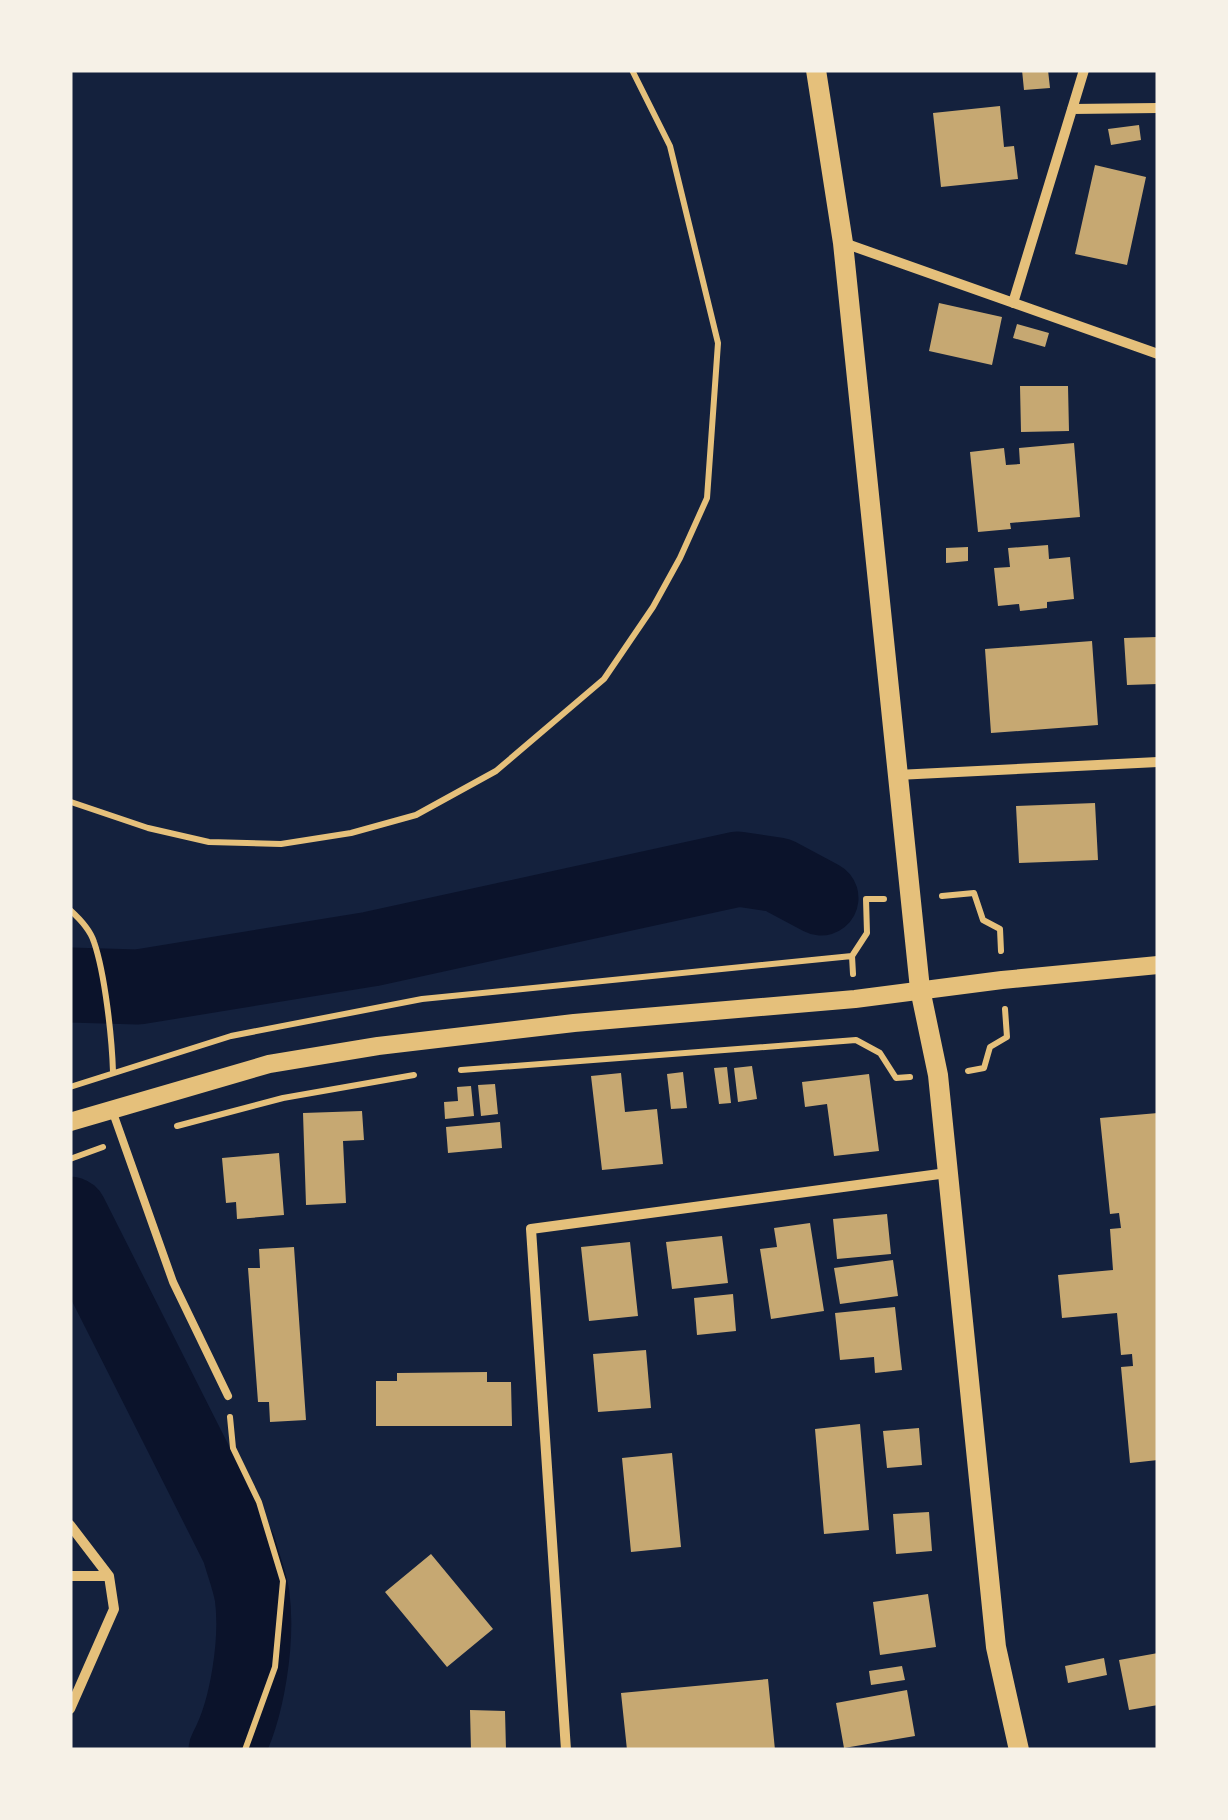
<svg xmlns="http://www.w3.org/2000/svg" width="1228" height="1820" viewBox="0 0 1228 1820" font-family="Georgia,serif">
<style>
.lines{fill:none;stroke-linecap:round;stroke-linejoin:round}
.river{stroke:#0b132b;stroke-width:75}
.building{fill:#c6a872}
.path{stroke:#e5c07b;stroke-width:6}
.service{stroke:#e5c07b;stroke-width:8}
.minor{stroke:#e5c07b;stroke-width:10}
.tertiary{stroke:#e5c07b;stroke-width:18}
.secondary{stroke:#e5c07b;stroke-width:20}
</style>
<rect width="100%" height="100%" fill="#14213d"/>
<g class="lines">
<path class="river" d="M70 985 138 987 371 949 738 869 778 875 821 898
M70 1214 239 1549C243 1564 249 1579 252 1595 258 1639 248 1710 226 1750"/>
</g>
<path class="building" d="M1022 70H1048L1050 88 1024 90Z
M1000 106 1004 147 1014 146 1018 179 941 187 933 113Z
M1139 125 1141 140 1111 145 1108 129Z
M1095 165 1146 177 1127 265 1075 254Z
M939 303 1002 317 992 365 929 351Z
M1017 324 1049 333 1045 347 1013 338Z
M1020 386H1068L1069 431 1021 432Z
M1074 443 1080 517 1010 523 1011 529 978 532 970 452 1004 448 1006 465 1020 464 1019 448Z
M1048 545 1049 559 1070 557 1074 599 1047 602V608L1020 611 1019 604 998 606 994 568 1010 567 1008 548Z
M968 547V561L946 563V548Z
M1158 637V684L1127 685 1124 638Z
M1092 641 1098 725 991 733 985 649Z
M1095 803 1098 860 1019 863 1016 806Z
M752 1066 757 1099 738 1102 734 1068Z
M727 1067 731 1103 719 1104 714 1068Z
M683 1072 687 1108 671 1109 667 1074Z
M621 1073 625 1112 657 1109 663 1164 602 1170 591 1076Z
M869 1074 879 1151 834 1156 827 1104 805 1107 802 1082Z
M495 1084 498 1114 481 1116 478 1085Z
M471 1086 474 1116 445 1119 444 1102 458 1101 457 1087Z
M362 1111 364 1140 343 1141 346 1203 306 1205 303 1113Z
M1158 1113V1460L1130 1463 1121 1367 1133 1366 1132 1354 1121 1355 1117 1313 1062 1318 1058 1275 1113 1270 1110 1229 1121 1228 1119 1213 1110 1214 1100 1118Z
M500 1122 502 1148 448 1153 446 1127Z
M279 1153 284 1215 237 1219 236 1202 226 1203 222 1158Z
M887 1214 891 1254 837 1259 833 1219Z
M810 1223 824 1311 771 1319 760 1249 777 1247 774 1228Z
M722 1236 728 1283 672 1289 666 1242Z
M630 1242 638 1316 589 1321 581 1247Z
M294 1247 306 1420 270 1422 269 1402H258L248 1268H260L259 1249Z
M893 1260 898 1296 840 1304 834 1268Z
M733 1294 736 1331 697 1335 694 1298Z
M895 1307 902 1370 875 1373 874 1357 840 1360 835 1313Z
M646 1350 651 1408 598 1412 593 1354Z
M487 1372V1382H511L512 1426H376V1381H397V1373Z
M860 1424 869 1530 824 1534 815 1429Z
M919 1428 922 1465 887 1468 883 1431Z
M672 1453 681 1547 631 1552 622 1458Z
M929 1512 932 1551 896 1554 893 1514Z
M431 1554 493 1629 447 1667 385 1592Z
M928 1594 936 1647 880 1655 873 1602Z
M1158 1653V1705L1129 1710 1119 1660Z
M1104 1658 1107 1675 1068 1683 1065 1666Z
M902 1666 905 1680 871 1685 869 1671Z
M768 1679 775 1750H627L621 1693Z
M907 1690 915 1736 844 1748 836 1703Z
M470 1710 505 1711 506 1750H471Z"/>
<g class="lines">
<path class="path" d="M71 802 148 828 209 842 281 844 351 833 416 815 496 771 604 679 653 607 680 558 707 498 718 343 670 146 632 70
M942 896 974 893 983 920 1000 929 1001 951
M70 910C80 919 90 929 94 942 105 974 112 1038 113 1072
M852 956 867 933 866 899H884
M461 1070 856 1040 880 1053 896 1078 910 1077
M968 1071 984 1068 990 1047 1007 1037 1005 1009
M70 1087 231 1036 422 999 852 956 853 974
M177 1126 283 1098 414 1075
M70 1159 103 1147
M230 1417 233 1448 259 1502 283 1581 275 1667 245 1750"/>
<path class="service" d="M112 1110 173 1282 228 1396"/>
<path class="minor" d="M1072 109 1158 108
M844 243 1158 354
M1013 303 1084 70
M897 775 1158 762
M70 1525 109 1576 114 1609 70 1709
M70 1576H109
M566 1750 531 1229 947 1173"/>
<path class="tertiary" d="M70 1122 269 1064 378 1046 574 1023 855 999 1002 980 1158 965"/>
<path class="secondary" d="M816 70 843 243 920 989 938 1075 996 1647 1019 1750"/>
</g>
<rect width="1228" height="1820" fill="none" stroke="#f6f1e7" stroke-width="145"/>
</svg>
